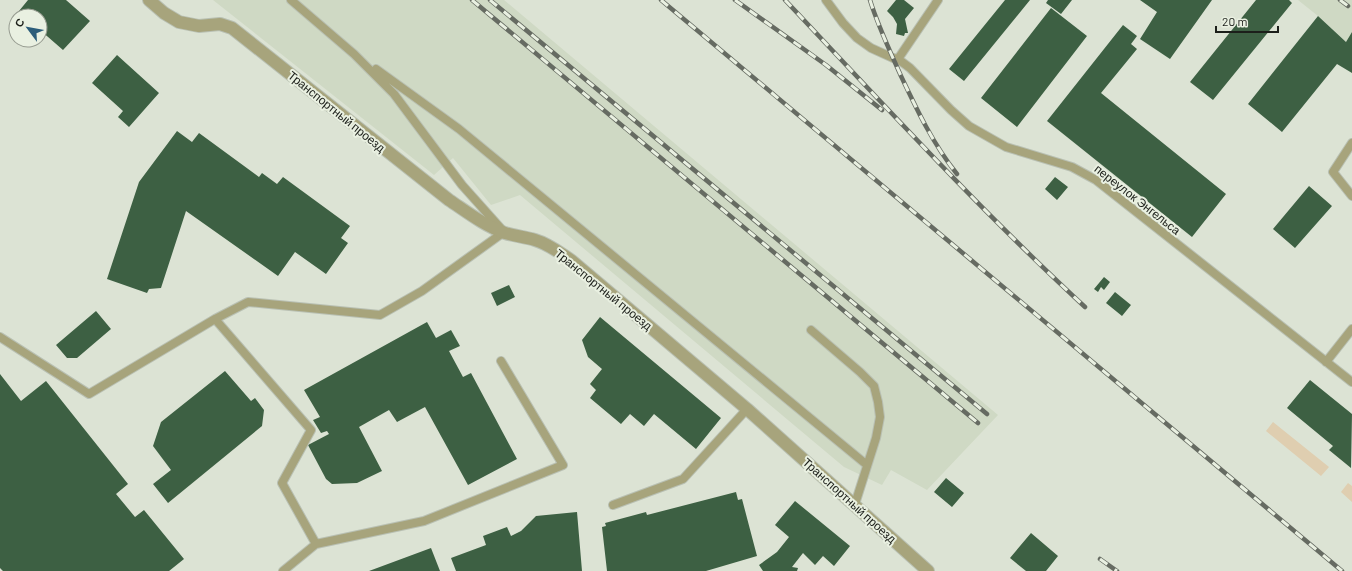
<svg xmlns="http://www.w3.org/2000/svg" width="1352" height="571" viewBox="0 0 1352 571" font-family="Barlow,sans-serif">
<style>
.built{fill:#cfd9c4}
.green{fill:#dfceb0}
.building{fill:#3d6043}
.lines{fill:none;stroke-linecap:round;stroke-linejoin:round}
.lane-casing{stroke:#b9c0b3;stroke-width:10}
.street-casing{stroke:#b9c0b3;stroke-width:14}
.lane{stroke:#a7a47c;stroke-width:8}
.street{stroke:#a7a47c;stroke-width:12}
.rail-casing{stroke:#666b62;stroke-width:4.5}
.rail{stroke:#e9f0e1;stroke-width:3;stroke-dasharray:9;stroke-linecap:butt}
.labels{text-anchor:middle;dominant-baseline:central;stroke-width:4;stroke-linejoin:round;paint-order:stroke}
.street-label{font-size:12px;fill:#1c1f1a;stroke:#e9f0e1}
</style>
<rect width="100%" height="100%" fill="#dce3d4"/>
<path class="built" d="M213 0H504L998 415 927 490 891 470 882 485 844 467 520 195 491 205 453 158 434 175Z
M1298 0H1352V32L1346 42 1318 16Z"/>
<path class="green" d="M1273 422 1329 467 1321 476 1266 431Z
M1348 483 1352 486V502L1341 492Z"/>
<path class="building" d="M28 0H66L90 21 63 50 40 30V16H24L19 11Z
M896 0H904L914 8 905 19 908 33H905L904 36 896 34 897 24 893 17 887 11Z
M1005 0H1030L964 81 949 69Z
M1048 0H1072L1061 14 1046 3Z
M1140 0H1212L1170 59 1140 39 1157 12Z
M1256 0H1289L1292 3 1213 100 1190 82Z
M1051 8 1087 36 1017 127 981 98Z
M1318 16 1346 42 1352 32V73L1337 64 1282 132 1248 104Z
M1123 25 1137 36 1131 44 1137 49 1101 93 1226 194 1192 237 1047 121Z
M117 55 159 93 129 127 118 117 123 111 92 83Z
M177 131 192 142 199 133 259 177 262 173 277 184 283 177 350 226 341 238 348 243 326 274 295 252 278 276 186 211 161 288 149 289 147 293 107 279 139 182Z
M1055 177 1068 187 1057 200 1045 189Z
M1309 186 1332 206 1295 248 1273 229Z
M1104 277 1110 282 1104 290 1101 287 1098 292 1094 289Z
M509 285 515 297 497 306 491 293Z
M1115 292 1131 305 1122 316 1106 303Z
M96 311 111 329 77 358H67L56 345Z
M600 317 721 418 696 449 654 414 644 426 630 414 621 424 590 398 596 390 590 384 602 369 588 357 582 340Z
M427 322 436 338 451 330 460 346 449 351 463 377 471 373 517 459 468 485 425 407 397 422 389 410 359 427 382 471 357 483 332 484 326 479 308 445 329 434 327 431 321 433 313 420 320 417 304 390Z
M225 371 251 401 255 398 264 410 262 426 168 503 153 484 171 470 153 446 161 422Z
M0 374 21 401 46 381 128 484 116 494 135 517 144 510 184 559 169 571H3L0 568Z
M1310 380 1352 414 1351 468 1329 450 1333 446 1287 408Z
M946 478 964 493 952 507 934 492Z
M736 492 738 500 742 499 757 556 706 571H607L602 527 606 526 605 523 646 512 647 515Z
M795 501 850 546 834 566 823 556 815 565 803 553 792 567 798 568 797 571H763L759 565 777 552 789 537 775 525Z
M577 512 582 571H456L451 558 486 545 483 536 507 527 511 536 521 531 536 516Z
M1031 533 1058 556 1046 571H1026L1010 558Z
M431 548 440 571H369Z"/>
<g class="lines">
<g class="lane-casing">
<path id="lane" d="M826 0 843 23 857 38 871 48 893 58 898 59 910 68 951 110 969 126 1006 147 1072 167 1096 180 1352 382
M898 59 938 0
M376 69 459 129 867 465
M1352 143 1333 172 1352 196
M215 319 311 430 282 483 316 544
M811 330 860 372 874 386 878 402 880 417 876 438 855 504
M0 337 89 394 215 319 248 302 380 315 422 291 504 232 462 185 394 94 354 54 291 0
M1326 362 1352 329
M613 505 683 479 747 409
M283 571 316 544 424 521 563 465 501 361"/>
</g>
<g class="street-casing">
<path id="street" d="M149 0 164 13 179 22 199 26 220 24 232 28 449 200C467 212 485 226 505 233 515 236 525 237 535 240 549 244 560 253 572 261L747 409 928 571"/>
</g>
<use href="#lane" class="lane"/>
<use href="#street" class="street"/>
<g class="rail-casing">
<path id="rail" d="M472 0 978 423
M490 0 987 414
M661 0 1342 571
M735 0 826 65 882 110
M785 0C883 104 980 210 1085 307
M870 0C878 26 890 51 901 76 917 110 933 144 957 174
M1340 0 1348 6
M1100 559 1117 571"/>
</g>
<use href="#rail" class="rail"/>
</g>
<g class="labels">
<g class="street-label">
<text transform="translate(337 111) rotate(39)">Транспортный проезд</text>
<text transform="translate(1138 199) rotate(38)">переулок Энгельса</text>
<text transform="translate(604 289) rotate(39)">Транспортный проезд</text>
<text transform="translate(850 500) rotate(42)">Транспортный проезд</text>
</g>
</g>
<g transform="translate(28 28) rotate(302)"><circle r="19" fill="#e9f0e1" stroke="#979c91"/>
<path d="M0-3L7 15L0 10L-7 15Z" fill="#2c5d7a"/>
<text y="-6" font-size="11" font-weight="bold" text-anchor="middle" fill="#1c1f1a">С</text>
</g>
<path d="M1216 26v6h62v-6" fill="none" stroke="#1c1f1a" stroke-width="2"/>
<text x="1222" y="26" font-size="12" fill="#1c1f1a" stroke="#e9f0e1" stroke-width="3" paint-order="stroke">20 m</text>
</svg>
